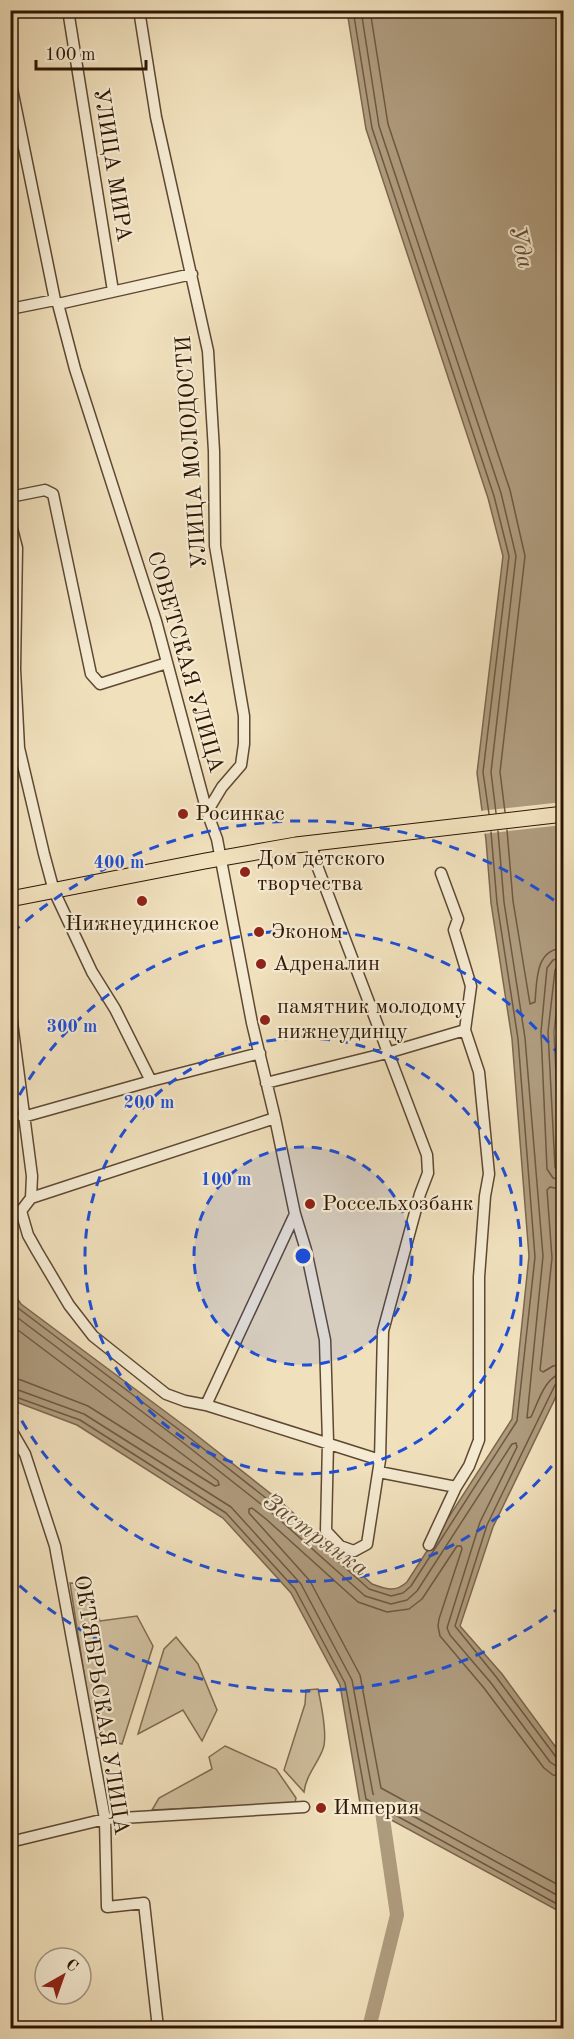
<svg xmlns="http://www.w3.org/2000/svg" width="574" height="2039" viewBox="0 0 574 2039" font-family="'Old Standard TT',serif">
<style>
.green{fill:#cfbe9d;stroke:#7e6a50;stroke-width:1.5}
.water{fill:#ae9b7d;stroke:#7b664d;stroke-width:1.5}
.pier{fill:#f0e0bc}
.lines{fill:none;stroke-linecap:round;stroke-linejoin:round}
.shore{stroke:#6e5840;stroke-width:1.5}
.river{stroke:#ae9b7d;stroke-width:14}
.minor-casing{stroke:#5e4832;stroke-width:13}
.highway-casing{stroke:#2e1604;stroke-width:17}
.minor{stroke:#f5ebd3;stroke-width:10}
.highway{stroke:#f0e0bc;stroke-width:15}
.ring{fill:none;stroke:#1d4ed8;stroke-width:3;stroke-dasharray:10 8}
.poi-dot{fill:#8f2418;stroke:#f5ebd3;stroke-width:2}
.labels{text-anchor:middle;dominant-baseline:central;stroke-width:4.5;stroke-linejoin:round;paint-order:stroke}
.street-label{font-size:22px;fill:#2e1604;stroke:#f5ebd3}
.poi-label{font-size:22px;fill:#2e1604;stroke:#f5ebd3;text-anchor:start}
.water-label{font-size:24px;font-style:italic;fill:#614b34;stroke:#f5ebd3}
.centre{fill:#1d4ed8;stroke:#f5ebd3;stroke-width:3}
.ring-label{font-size:18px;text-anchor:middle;font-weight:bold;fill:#1d4ed8;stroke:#f5ebd3;stroke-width:4.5;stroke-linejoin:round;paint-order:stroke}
</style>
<rect width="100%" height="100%" fill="#f0e0bc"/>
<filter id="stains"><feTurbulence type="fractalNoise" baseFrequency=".00333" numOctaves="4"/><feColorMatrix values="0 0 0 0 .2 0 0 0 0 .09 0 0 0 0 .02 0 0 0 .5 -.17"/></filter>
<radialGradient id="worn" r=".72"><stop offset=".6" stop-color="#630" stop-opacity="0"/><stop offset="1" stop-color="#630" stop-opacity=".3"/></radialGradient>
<path class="green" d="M70 1583 84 1584 100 1621 137 1616 153 1646 122 1744 94 1737Z
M176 1637 198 1664 217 1710 202 1741 183 1710 138 1734 164 1649Z
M318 1689C321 1703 328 1736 323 1749 317 1765 306 1775 304 1792L284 1770 305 1704 306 1690Z
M225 1746 276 1769 296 1798 295 1803 152 1810 159 1798 212 1769 209 1757Z"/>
<path class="water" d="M347 11H563L564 944 554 1032 563 1229V1382L493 1527 460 1626 502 1674 563 1757V1921L557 1910 360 1803 340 1685 291 1593 223 1518 77 1425 11 1400 10 1288 21 1304 190 1430 280 1501 372 1584C386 1589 395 1593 407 1582L512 1419 529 1256 512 1039 491 903 486 840 477 773 503 556 488 498 366 129Z"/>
<path class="pier" d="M563 802V825L482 834 479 811Z"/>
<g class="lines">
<path class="shore" d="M353 10 372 128 494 496 509 556 483 772 489 814
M361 10 379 126 501 493 516 556 491 772 496 813
M370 10 388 124 510 490 525 556 500 772 505 812
M507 830 513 901 530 1004 535 1002C537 980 535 949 564 948
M498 831 504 902 525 1038 543 1256 527 1418 531 1417C538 1403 545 1375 564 1373
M564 957 553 960 547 968 541 1032 547 1169 553 1178 564 1181
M564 965 558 966 555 970 548 1032 555 1167 558 1172 564 1173
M564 1190 550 1187 547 1190 552 1258 540 1370 543 1372 553 1366 564 1364
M10 1299 18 1308 186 1435 276 1506 369 1589 391 1596 403 1593 411 1586 517 1421 535 1257 518 1039 497 903 491 832
M10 1312 181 1441 271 1512 365 1596 391 1604 407 1600 417 1591 512 1444 516 1443 517 1447 480 1522 447 1628 450 1635 491 1683 550 1762 556 1766 564 1767
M10 1324 218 1481 219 1485 215 1486 88 1406 21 1380 10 1378
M564 1381 555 1385 487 1525 455 1626 497 1678 556 1757 564 1760
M10 1387 84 1414 231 1507 301 1584 352 1680 373 1794 564 1899
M10 1395 80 1420 226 1513 295 1589 345 1683 366 1799 559 1905 564 1910
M564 1776 553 1775 544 1768 484 1688 440 1636 438 1626 439 1619 462 1549 461 1546H457L422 1599 409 1609 387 1612 358 1602 266 1519 252 1508 249 1509V1513L310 1581 360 1675 381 1788 564 1888"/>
<path class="river" d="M369 2028 397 1915 380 1798"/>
<g class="minor-casing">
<path id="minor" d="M68 10 113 291
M139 10 156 117 208 351 214 451 215 546 244 716V744L241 765 222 787 207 812
M10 79 55 300 58 304 75 369 156 621 207 812 217 839 252 1023 275 1118 295 1214 306 1250 325 1340 328 1442 326 1531 340 1546 354 1551 367 1544 380 1460 383 1331 420 1194 428 1173 427 1155 316 863 311 844
M58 304 192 274
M10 309 55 300
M10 497 45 490 53 494 91 674 100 684 167 663
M10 521 17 548 15 669 19 748 44 854 54 891 92 972 115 1009 151 1081
M10 1007 32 1176 31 1198 21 1211 28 1235 37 1251 69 1305 93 1336 166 1394 185 1401 206 1405 380 1460
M266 1083 387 1053 465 1030
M23 1117 151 1081 260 1053
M31 1198 275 1118
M206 1405 295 1214
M10 1428 25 1454 55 1546 105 1819 107 1907 144 1903 158 2028
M379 1472 456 1487
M429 1545 456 1487 469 1466 479 1440V1277L485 1196 489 1174 479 1072 465 1030 471 986 454 930 458 919 441 873
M10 1842 105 1819 304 1807"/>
</g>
<g class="highway-casing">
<path id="highway" d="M10 899 205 861 296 845 564 814"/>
</g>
<use href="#minor" class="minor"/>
<use href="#highway" class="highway"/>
</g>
<circle cx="303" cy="1256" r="109" fill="#1d4ed8" fill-opacity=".12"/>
<g class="ring">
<circle cx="303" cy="1256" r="109"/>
<circle cx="303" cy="1256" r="218"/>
<path d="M563 1452A326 326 0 0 1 11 1401M11 1111A326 326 0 0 1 563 1060"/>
<path d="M562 1606A435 435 0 0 1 12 1579M12 933A435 435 0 0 1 562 906"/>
</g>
<g class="poi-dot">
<circle cx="183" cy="814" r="6"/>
<circle cx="245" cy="872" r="6"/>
<circle cx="142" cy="901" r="6"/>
<circle cx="259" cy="932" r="6"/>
<circle cx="261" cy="964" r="6"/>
<circle cx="265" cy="1020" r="6"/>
<circle cx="310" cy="1204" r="6"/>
<circle cx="321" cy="1808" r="6"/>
</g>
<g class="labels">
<g class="street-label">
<text transform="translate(112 165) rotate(81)">УЛИЦА МИРА</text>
<text transform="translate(192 452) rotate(-94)">УЛИЦА МОЛОДОСТИ</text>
<text transform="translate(185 662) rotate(74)">СОВЕТСКАЯ УЛИЦА</text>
<text transform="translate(101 1705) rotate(81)">ОКТЯБРЬСКАЯ УЛИЦА</text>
</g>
<g class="poi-label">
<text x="195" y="814">Росинкас</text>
<text x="257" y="859">Дом детского<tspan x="257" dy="25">творчества</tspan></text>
<text x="142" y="924" text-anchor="middle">Нижнеудинское</text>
<text x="271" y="932">Эконом</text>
<text x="273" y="964">Адреналин</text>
<text x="277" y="1007">памятник молодому<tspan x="277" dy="25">нижнеудинцу</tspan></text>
<text x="322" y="1204">Россельхозбанк</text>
<text x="333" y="1808">Империя</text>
</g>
<g class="water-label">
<text transform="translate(520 247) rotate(77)">Уда</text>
<text transform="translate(315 1536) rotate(36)">Застрянка</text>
</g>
</g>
<circle cx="303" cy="1256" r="9" class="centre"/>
<g class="ring-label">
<text x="119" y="868">400 m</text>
<text x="72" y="1032">300 m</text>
<text x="149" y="1108">200 m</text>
<text x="226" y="1185">100 m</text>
</g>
<rect width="574" height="2039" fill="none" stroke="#f0e0bc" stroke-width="36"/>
<rect x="12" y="12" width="550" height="2015" fill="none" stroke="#2e1604" stroke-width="3"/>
<rect x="18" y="18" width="538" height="2003" fill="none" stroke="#2e1604" stroke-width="1.5"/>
<g transform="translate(63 1976) rotate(40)"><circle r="28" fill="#f5ebd3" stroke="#a59680" stroke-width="1.5"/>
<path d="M0-4.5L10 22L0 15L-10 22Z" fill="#8f2418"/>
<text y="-9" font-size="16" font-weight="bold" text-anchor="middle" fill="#2e1604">С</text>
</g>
<path d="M36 60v9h110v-9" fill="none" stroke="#2e1604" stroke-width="3"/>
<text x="45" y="60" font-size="18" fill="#2e1604" stroke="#f5ebd3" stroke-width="4.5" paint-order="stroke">100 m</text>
<rect width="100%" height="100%" filter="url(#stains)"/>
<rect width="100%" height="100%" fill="url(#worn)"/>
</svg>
